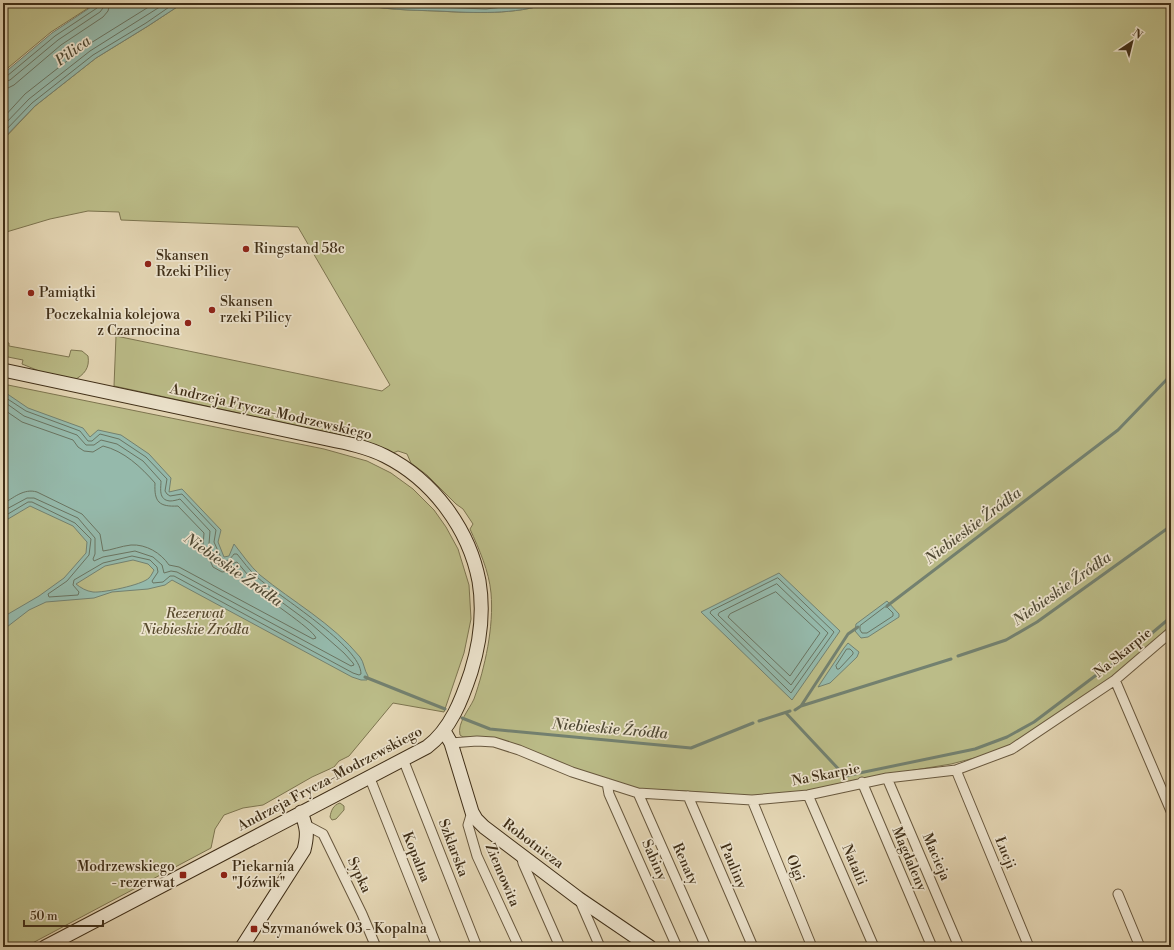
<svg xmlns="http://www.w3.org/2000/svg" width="1174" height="950" viewBox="0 0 1174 950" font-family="'Libre Bodoni',serif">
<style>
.green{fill:#bbbc88;stroke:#7d7550}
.water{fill:#95b9ab;stroke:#738170;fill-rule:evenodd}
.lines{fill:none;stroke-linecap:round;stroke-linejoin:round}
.shore{stroke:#6a7461;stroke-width:1}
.stream{stroke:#738170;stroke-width:3}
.street-casing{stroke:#68583e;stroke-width:11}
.secondary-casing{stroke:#3f2e17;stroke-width:15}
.street{stroke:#ede4ce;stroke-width:9}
.secondary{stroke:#ede4ce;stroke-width:13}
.poi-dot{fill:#8f2418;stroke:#ede4ce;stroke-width:1.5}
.labels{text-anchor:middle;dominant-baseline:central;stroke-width:3.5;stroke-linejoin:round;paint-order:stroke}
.poi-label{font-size:14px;fill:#3f2e17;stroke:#ede4ce;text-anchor:start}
.street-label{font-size:14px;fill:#3f2e17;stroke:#ede4ce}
.park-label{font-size:14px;font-style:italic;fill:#584a2e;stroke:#ede4ce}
.water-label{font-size:15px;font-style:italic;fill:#504a35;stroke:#ede4ce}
</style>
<rect width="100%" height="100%" fill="#e4d6b4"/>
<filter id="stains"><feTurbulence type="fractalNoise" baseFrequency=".005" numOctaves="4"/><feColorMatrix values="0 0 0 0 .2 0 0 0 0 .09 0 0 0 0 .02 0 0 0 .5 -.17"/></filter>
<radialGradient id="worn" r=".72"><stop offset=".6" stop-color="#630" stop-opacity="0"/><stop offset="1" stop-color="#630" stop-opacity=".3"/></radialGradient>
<path class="green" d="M9 3H96L51 32 3 72V7L9 5Z
M192 3H355C382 10 410 10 437 11 475 13 514 15 550 3H1171V628L1110 680 1022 739 994 753 951 764 860 779 806 791 749 796 685 791 638 789 479 737H463L460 735C457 723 469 710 474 699 485 667 494 627 491 593 489 571 479 549 470 529L473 524 463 509 456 504 427 475 411 463 407 454 398 451 393 453 359 438 350 437 114 386 116 336 382 391 390 385 298 227 121 220 119 212 88 211 50 219 3 233V140L35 106 96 58 148 26 177 7Z
M3 342 9 343V346L69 357 71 350 82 351 88 356C90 368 84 375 74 380L49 375 22 364 23 360 3 356Z
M3 384 324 449 367 461 391 473 413 489 434 510 446 527 458 549 469 585 471 619 464 653 444 712 393 703 349 756 339 761 334 767 312 777 263 805 243 808 224 815 215 829 211 848 25 947H3Z
M340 803 344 806V810L336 819 332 820 330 817C331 811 333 805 340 803Z"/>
<path class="water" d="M97 3H191L177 7 148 26 96 58 35 106 3 139V74L52 33Z
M356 3H550C514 15 475 13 438 11 411 10 382 10 356 3Z
M3 391 28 408 83 428 90 437 98 430 121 435 149 454 171 478 169 492 182 489 221 530 218 542 224 557 229 556 234 544C242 554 250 566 260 575 293 602 332 623 360 657 364 662 364 670 368 676L367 680H361L352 677 172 580 165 585 148 589 112 592 94 598 46 602 29 610 3 630V617L39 596 64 578 86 553 87 542 73 526 30 506 3 522ZM133 560 148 564 154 570C153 572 151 576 149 578 142 585 103 593 93 592 86 591 81 588 76 584L105 566Z
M779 573 840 631 792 700 701 612Z
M887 601 899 614V617L868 637 861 638 855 631 856 624Z
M848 643 859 652 857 657 830 683 818 687 844 648Z"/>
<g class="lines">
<path class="shore" d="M380 3 410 6 486 9 537 3
M3 77 7 76 55 36 97 8 98 3
M3 82 10 80 58 40 100 12 103 8 104 3
M3 88H8L14 85 61 45 103 17 108 11 110 3
M3 118 25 94 86 46 155 3
M3 126 29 99 90 51 166 3
M3 133 32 103 93 55 146 23 175 3
M3 396 26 411 80 431 88 441H92L100 434 119 439 146 457 167 479 165 491 167 494 170 496 182 494 216 530 214 542 222 560C227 563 231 558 234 554H237C243 561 249 570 257 577 278 596 361 646 361 674L359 675 353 673 174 576H170L163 582 153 583 152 581 158 572 157 567 150 560 132 556 103 563 74 580 73 585 79 592 78 595 49 597 48 594 67 581 89 555 91 539 75 523 32 502H28L3 517
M3 401 24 416 77 435 86 445H94L101 440 117 444 143 461 161 481C161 488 158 500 170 501 173 501 177 500 180 499L210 531 209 544 218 564 226 566 237 562 253 581 310 623 344 653 353 663 354 665 351 666 177 572 171 571 164 573 162 565 153 557 135 551 103 557 94 561 93 559 95 554V538L78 518 34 498H27L3 511
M3 409 22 422 73 440 78 447 84 451 93 452 103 446C124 451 141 467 155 483 154 502 159 507 178 506L204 533 203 546 213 567 222 572 236 570C241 575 245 582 250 586 261 595 313 629 316 638L313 639 179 567 169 565C161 553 146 544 131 545 121 546 112 550 103 551L100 534 82 514 37 492C24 488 13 498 3 504
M778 578 834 632 791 693 710 613 711 611Z
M777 584 828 633 791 685 718 615 719 613Z
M776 592 820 633 790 676 728 617 730 614Z
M885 607H887L893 613V616L867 633H862L860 630V626Z
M847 649H850L853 652V654L839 669H837L836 666Z"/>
<path class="stream" d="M887 606 1118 430 1171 375
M958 656 1006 640 1037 622 1168 528 1171 524
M365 677 445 709
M801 706 848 634 858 627
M795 710 801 706 951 659
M786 713 845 776 975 749 1007 737 1034 722 1095 676 1126 655 1171 617
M462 718 490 729 691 748 753 723
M759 721 790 711"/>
<g class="street-casing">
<path id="street" d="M1115 680 1171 811
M451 743 477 741 494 742 519 750 572 772 638 793 752 800 808 795 887 778 956 770 1012 749 1115 680 1171 632
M403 759 477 947
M956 770 1029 947
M369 776 437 947
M887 778 959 947
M862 782 932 947
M607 783 609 794 677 947
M638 793 706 947
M808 795 874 947
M688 796 753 947
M752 800 812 947
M472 812 468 825 477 856 519 947
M306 825 323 834 362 914 376 947
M521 855 523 863 560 947
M1118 894 1140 947
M580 901 600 947"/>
</g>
<g class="secondary-casing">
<path id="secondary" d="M3 370 327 439C347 443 367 447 385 456 433 480 469 529 479 581 484 611 480 643 471 672 462 699 451 729 427 747L45 947
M444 731 451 743 472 812 476 819 484 827 578 898 650 947
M242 947 304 850C308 834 307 828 301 812"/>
</g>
<use href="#street" class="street"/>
<use href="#secondary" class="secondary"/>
</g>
<g class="poi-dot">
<circle cx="246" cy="249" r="4"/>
<circle cx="148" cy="264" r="4"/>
<circle cx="31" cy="293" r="4"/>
<circle cx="212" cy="310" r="4"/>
<circle cx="188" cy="323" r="4"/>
<rect x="179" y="871" width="8" height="8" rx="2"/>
<circle cx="224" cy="875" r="4"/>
<rect x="250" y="925" width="8" height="8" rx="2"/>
</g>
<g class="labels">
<g class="poi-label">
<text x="254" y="249">Ringstand 58c</text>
<text x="156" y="256">Skansen<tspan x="156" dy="16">Rzeki Pilicy</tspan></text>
<text x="39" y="293">Pamiątki</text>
<text x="220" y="302">Skansen<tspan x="220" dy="16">rzeki Pilicy</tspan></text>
<text x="180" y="315" text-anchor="end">Poczekalnia kolejowa<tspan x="180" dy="16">z Czarnocina</tspan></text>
<text x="175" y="867" text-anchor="end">Modrzewskiego<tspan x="175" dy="16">- rezerwat</tspan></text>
<text x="232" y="867">Piekarnia<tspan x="232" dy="16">"Jóźwik"</tspan></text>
<text x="262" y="929">Szymanówek 03 - Kopalna</text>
</g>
<g class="street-label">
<text transform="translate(271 412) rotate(13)">Andrzeja Frycza-Modrzewskiego</text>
<text transform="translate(1123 653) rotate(-39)">Na Skarpie</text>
<text transform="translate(826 775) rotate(-11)">Na Skarpie</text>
<text transform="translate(330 779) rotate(-28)">Andrzeja Frycza-Modrzewskiego</text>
<text transform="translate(533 844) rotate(37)">Robotnicza</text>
<text transform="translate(453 848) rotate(69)">Szklarska</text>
<text transform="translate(1005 853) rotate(68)">Łucji</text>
<text transform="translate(416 857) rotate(68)">Kopalna</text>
<text transform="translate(936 857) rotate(67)">Macieja</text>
<text transform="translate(909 859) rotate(67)">Magdaleny</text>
<text transform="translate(654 860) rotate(66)">Sabiny</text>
<text transform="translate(685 864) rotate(66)">Renaty</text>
<text transform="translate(854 865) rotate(67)">Natalii</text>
<text transform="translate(733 866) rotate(67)">Pauliny</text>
<text transform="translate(795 868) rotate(68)">Olgi</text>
<text transform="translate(359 875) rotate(65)">Sypka</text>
<text transform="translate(502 875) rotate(67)">Ziemowita</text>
</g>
<g class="park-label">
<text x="195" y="614">Rezerwat<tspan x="195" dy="16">Niebieskie Źródła</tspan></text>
</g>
<g class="water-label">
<text transform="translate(73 51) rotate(-36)">Pilica</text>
<text transform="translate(973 526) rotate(-37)">Niebieskie Żródła</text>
<text transform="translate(233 570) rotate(35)">Niebieskie Źródła</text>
<text transform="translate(1062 589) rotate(-35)">Niebieskie Źródła</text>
<text transform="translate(610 729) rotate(5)">Niebieskie Źródła</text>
</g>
</g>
<rect width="1174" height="950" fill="none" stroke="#e4d6b4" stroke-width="16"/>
<rect x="4" y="4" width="1166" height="942" fill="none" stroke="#3f2e17" stroke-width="2"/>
<rect x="8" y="8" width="1158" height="934" fill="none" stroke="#3f2e17"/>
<g transform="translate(1132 42) rotate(35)" stroke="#ede4ce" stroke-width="3" paint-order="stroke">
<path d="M0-3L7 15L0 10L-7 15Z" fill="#3f2e17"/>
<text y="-6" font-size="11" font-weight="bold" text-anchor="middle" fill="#3f2e17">N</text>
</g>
<path d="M24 920v6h79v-6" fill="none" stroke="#3f2e17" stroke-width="2"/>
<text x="30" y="920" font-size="12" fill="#3f2e17" stroke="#ede4ce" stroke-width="3" paint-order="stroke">50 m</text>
<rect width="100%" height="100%" filter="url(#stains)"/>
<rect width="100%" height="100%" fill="url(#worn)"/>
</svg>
